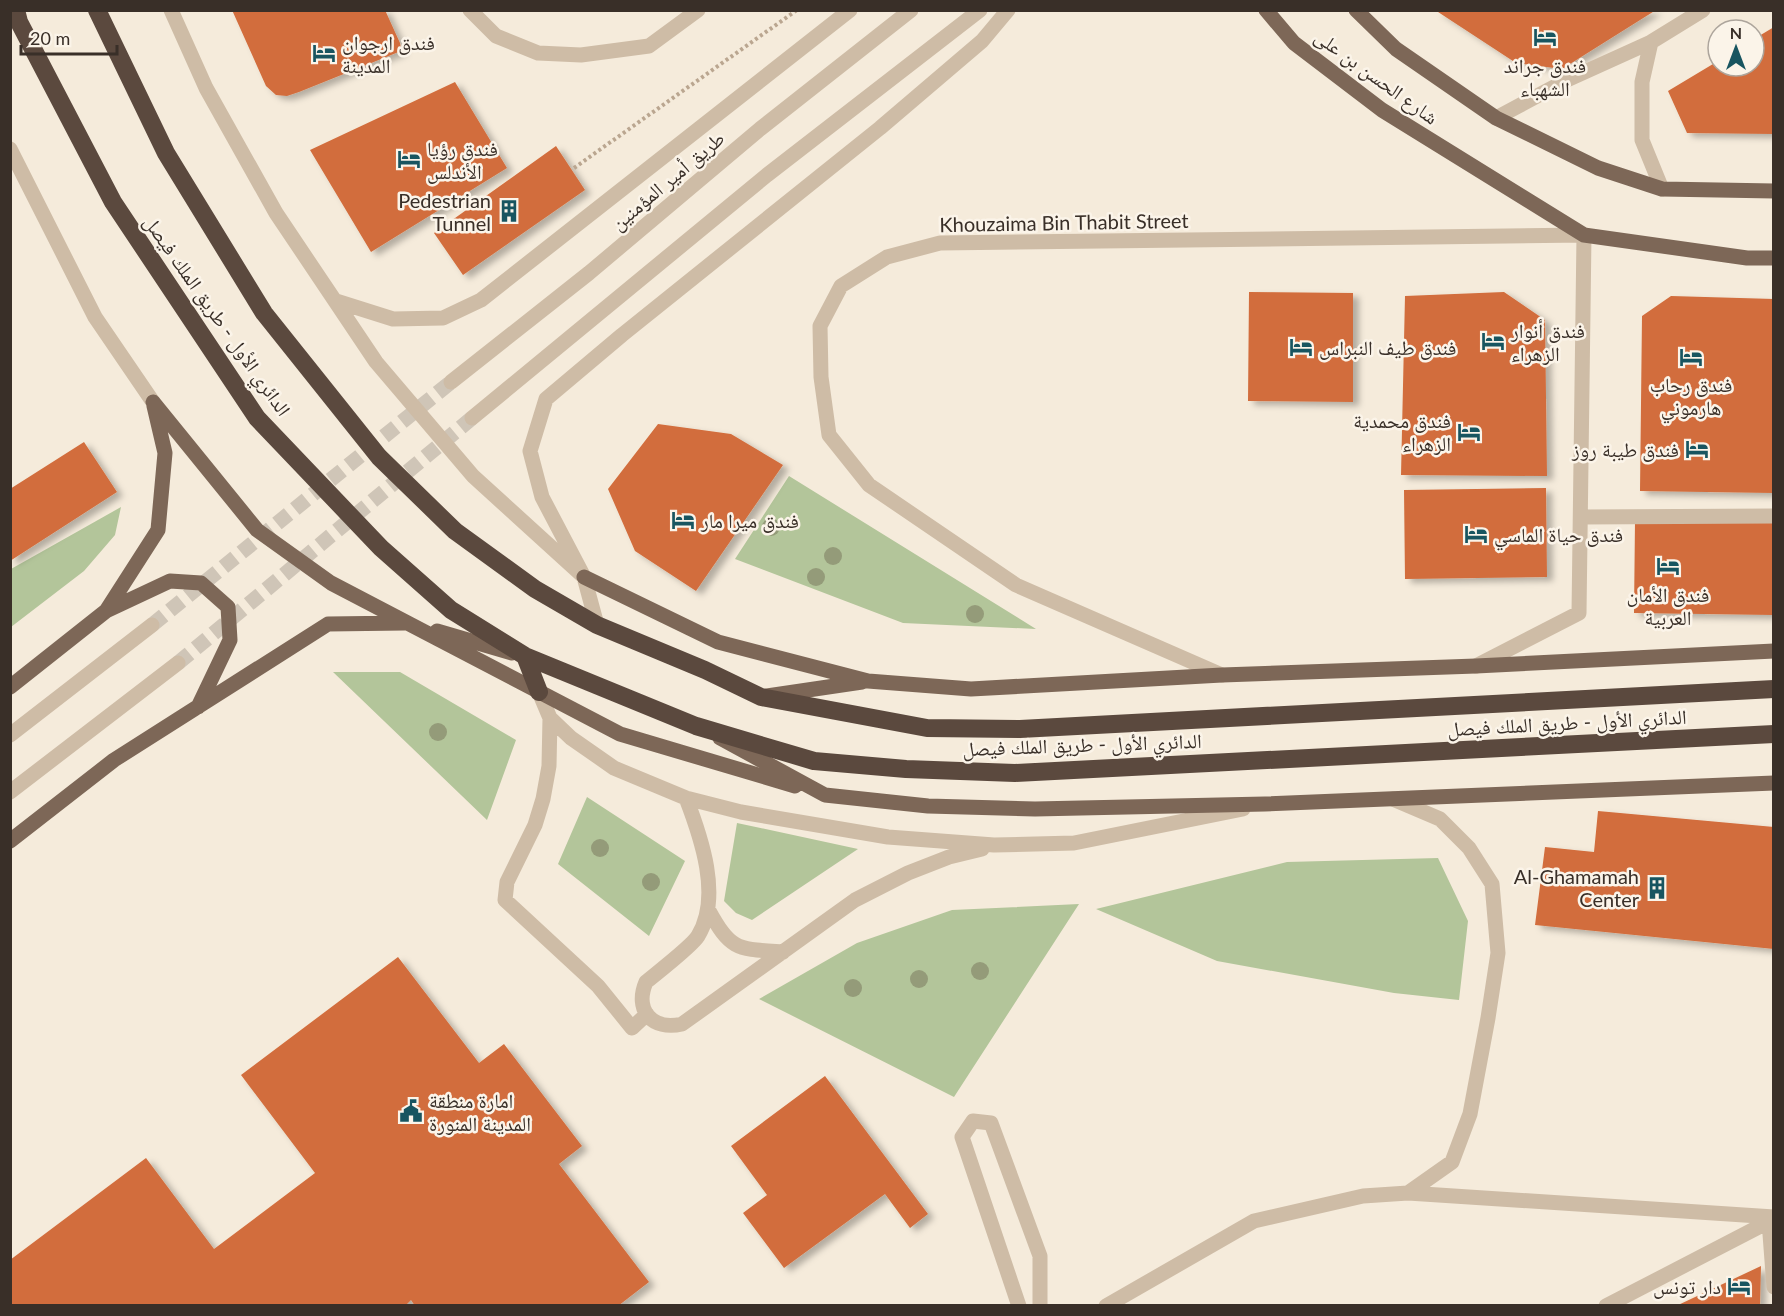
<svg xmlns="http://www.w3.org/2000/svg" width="1784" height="1316" viewBox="0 0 1784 1316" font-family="Lato,'Noto Naskh Arabic',sans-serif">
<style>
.green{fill:#b3c59a}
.building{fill:#d26d3c;filter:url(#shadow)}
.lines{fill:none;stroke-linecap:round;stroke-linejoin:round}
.minor-tunnel{stroke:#cfc5b7;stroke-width:15;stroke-dasharray:15 8;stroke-linecap:butt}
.path{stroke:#baa690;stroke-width:4;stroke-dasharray:3 3;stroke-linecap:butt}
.minor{stroke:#cebca6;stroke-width:15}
.major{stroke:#7d6757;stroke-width:15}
.highway{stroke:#5b493e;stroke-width:18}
.tree{fill:#949b79}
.labels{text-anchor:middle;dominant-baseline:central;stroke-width:5;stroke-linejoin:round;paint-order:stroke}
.poi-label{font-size:20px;fill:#392f28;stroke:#fbf4e9;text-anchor:start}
.street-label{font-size:20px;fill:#392f28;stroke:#fbf4e9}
</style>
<defs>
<filter id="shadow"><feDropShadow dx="6" dy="4" stdDeviation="3" flood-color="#0004"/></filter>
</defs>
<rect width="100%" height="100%" fill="#f5ebdb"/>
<path class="green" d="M789 476 1036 629 903 623 735 559Z
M121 507 115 535 84 571 11 627V569Z
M333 672H400L516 740 487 820Z
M587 797 685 861 649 936 558 864Z
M737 823 858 849 752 920 736 913 724 901Z
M1438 858 1468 921 1459 1000 1394 993 1217 961 1096 909 1287 862Z
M1079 904 954 1097 759 999 857 943 952 910Z"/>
<path class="building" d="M232 10H385L400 43 401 51 299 92 287 96 276 95 266 86Z
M1435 10H1656L1562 69 1516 63Z
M1774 27V134L1687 133 1668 91 1718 61V66H1754V39Z
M455 82 507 168 371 252 310 150Z
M556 146 585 190 463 275 434 233Z
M1249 292 1353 293V402L1248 401Z
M1504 292 1545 320 1547 476 1401 475 1405 296Z
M1671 296 1774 299V493L1640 491 1642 316Z
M658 424 731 434 783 465 696 591 635 551 608 489Z
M84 442 117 492 10 561V489Z
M1546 488 1547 577 1405 579 1404 490Z
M1635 521 1774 523V615L1634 613Z
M1598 811 1774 827V949L1535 925 1545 847 1594 852Z
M398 957 479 1063 504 1044 582 1146 559 1164 649 1282 618 1306H415L411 1300 405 1306H10V1260L146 1158 214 1249 315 1173 241 1075Z
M825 1076 928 1214 910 1228 885 1194 784 1268 743 1213 767 1195 731 1146Z
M1761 1266 1760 1306H1676Z"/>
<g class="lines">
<path class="minor-tunnel" d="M152 625 451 382
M178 663 472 418"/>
<path class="path" d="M574 168 797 10"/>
<path class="minor" d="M171 10 206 88 276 213 376 362 473 476 584 577 597 625
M470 10 496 36 538 53 581 55 649 46 698 10
M1651 42 1642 82V140L1662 189
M1496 118 1567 80 1651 42 1703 10
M10 149 95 317 153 402
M336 301 393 319 443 318 481 300 850 10
M451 382 589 273 760 129 911 10
M472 418 767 175 980 10
M1581 517 1774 516
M584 577 542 497 530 451 546 399 622 335 880 128 982 41 1008 10
M1222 675 1016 585 869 485 829 435 821 377 820 326 841 286 887 257 940 243 1584 235 1579 613 1476 666
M539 692 550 718 571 738 614 768 686 798 741 812 888 837 994 845 1074 843 1243 809
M550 718 549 766 543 799 535 825 507 882 505 900 598 986 632 1028 647 1014
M10 735 152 625
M10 792 178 663
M686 798C701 837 722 897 698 936 692 946 658 972 646 982 634 1010 652 1031 682 1024L855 900 908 873 949 857 982 849
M1393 799 1440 819 1469 848 1492 884 1498 953 1488 1018 1470 1114 1452 1162 1408 1193
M708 909C731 951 737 949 783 952
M1769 1221 1774 1287
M1019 1306 962 1137 973 1121 991 1123 1040 1256V1306
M1106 1306 1254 1221 1363 1196 1408 1193 1774 1217
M1606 1306 1774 1219"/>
<path class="major" d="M1266 10 1294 43 1382 110 1584 235 1747 258H1774
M1356 10 1396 49 1496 118 1598 168 1662 189 1774 191
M153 402 257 530 331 583 620 734 795 786
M584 577 718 642 868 681 971 689 1222 675 1476 666 1774 651
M106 611 158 530 165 453 154 406
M437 631 512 653
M10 687 106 611 170 581 201 583 228 607 230 640 198 707
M767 696 862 682
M720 738 825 795 928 806 1035 809 1265 804 1774 783
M10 841 114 760 328 624 405 623"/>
<path class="highway" d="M16 10 19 22 113 202 257 418 381 548 451 610 525 656 696 726 814 761 906 769 1015 773 1774 734
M97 10 166 153 264 313 379 457 455 531 535 589 597 625 705 670 761 697 927 728 1020 729 1774 689
M525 656 539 692"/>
</g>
<g class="tree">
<circle cx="771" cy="527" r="9"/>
<circle cx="833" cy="556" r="9"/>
<circle cx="816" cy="577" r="9"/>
<circle cx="975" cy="614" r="9"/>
<circle cx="438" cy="732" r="9"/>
<circle cx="600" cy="848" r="9"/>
<circle cx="651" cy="882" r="9"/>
<circle cx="980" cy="971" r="9"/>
<circle cx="919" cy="979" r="9"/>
<circle cx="853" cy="988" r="9"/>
</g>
<defs>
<g id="hotel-bare" transform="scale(1.8)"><path d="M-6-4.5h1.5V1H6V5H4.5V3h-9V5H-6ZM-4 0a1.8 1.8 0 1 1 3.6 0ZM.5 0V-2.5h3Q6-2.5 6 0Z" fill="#185560" stroke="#fbf4e9" stroke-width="2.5" paint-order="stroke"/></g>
<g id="building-bare" transform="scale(1.8)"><path d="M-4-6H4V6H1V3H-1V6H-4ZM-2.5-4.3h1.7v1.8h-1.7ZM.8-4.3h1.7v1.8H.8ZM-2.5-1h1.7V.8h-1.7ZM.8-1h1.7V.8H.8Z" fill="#185560" stroke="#fbf4e9" stroke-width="2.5" paint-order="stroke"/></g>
<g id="civic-bare" transform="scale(1.8)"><path d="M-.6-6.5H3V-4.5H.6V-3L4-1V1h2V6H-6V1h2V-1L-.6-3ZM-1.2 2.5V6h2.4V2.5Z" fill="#185560" stroke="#fbf4e9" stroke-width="2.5" paint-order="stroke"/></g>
</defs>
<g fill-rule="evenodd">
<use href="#hotel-bare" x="1545" y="37"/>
<use href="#hotel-bare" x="324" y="53"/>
<use href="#hotel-bare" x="409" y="159"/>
<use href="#building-bare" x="509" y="211"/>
<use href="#hotel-bare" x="1493" y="341"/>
<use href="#hotel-bare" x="1301" y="347"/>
<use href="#hotel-bare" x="1691" y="357"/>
<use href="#hotel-bare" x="1469" y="432"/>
<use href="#hotel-bare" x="1697" y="449"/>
<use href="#hotel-bare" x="683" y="520"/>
<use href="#hotel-bare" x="1476" y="534"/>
<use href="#hotel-bare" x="1668" y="566"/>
<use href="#building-bare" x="1657" y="888"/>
<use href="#civic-bare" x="411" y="1111"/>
<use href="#hotel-bare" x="1739" y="1286"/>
</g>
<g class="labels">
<g class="poi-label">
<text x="342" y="42">فندق ارجوان<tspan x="342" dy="23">المدينة</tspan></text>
<text x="1545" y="65" text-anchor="middle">فندق جراند<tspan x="1545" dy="23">الشهباء</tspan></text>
<text x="427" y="148">فندق رؤيا<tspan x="427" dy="23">الأندلس</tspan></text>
<text x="491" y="200" text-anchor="end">Pedestrian<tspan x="491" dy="23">Tunnel</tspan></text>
<text x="1511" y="330">فندق أنوار<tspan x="1511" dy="23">الزهراء</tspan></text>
<text x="1319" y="347">فندق طيف النبراس</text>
<text x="1691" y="384" text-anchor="middle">فندق رحاب<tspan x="1691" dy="23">هارموني</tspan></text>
<text x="1451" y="420" text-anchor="end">فندق محمدية<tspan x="1451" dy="23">الزهراء</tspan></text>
<text x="1679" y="449" text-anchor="end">فندق طيبة روز</text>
<text x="701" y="520">فندق ميرا مار</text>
<text x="1494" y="534">فندق حياة الماسي</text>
<text x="1668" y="594" text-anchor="middle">فندق الأمان<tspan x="1668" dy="23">العربية</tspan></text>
<text x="1639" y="876" text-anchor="end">Al-Ghamamah<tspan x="1639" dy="23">Center</tspan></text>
<text x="429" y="1100">امارة منطقة<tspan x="429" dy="23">المدينة المنورة</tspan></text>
<text x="1721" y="1286" text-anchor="end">دار تونس</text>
</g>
<g class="street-label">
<text transform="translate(1377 76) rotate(36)">شارع الحسن بن على</text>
<text transform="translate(667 180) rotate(-40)">طريق أمير المؤمنين</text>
<text transform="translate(1064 222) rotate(-1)">Khouzaima Bin Thabit Street</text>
<text transform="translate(218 315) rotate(55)">الدائري الأول - طريق الملك فيصل</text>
<text transform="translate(1567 722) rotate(-3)">الدائري الأول - طريق الملك فيصل</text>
<text transform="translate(1082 744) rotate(-2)">الدائري الأول - طريق الملك فيصل</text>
</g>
</g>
<rect width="1784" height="1316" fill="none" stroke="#392f28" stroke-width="24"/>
<g transform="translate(1736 48)"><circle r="28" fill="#fbf4e9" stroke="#ada59c" stroke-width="1.5"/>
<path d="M0-4.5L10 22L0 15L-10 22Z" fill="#185560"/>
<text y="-9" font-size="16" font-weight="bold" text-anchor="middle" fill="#392f28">N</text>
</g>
<path d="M21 45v9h96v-9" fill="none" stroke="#392f28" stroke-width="3"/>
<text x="30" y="45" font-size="18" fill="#392f28" stroke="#fbf4e9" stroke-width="4.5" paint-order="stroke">20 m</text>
</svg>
